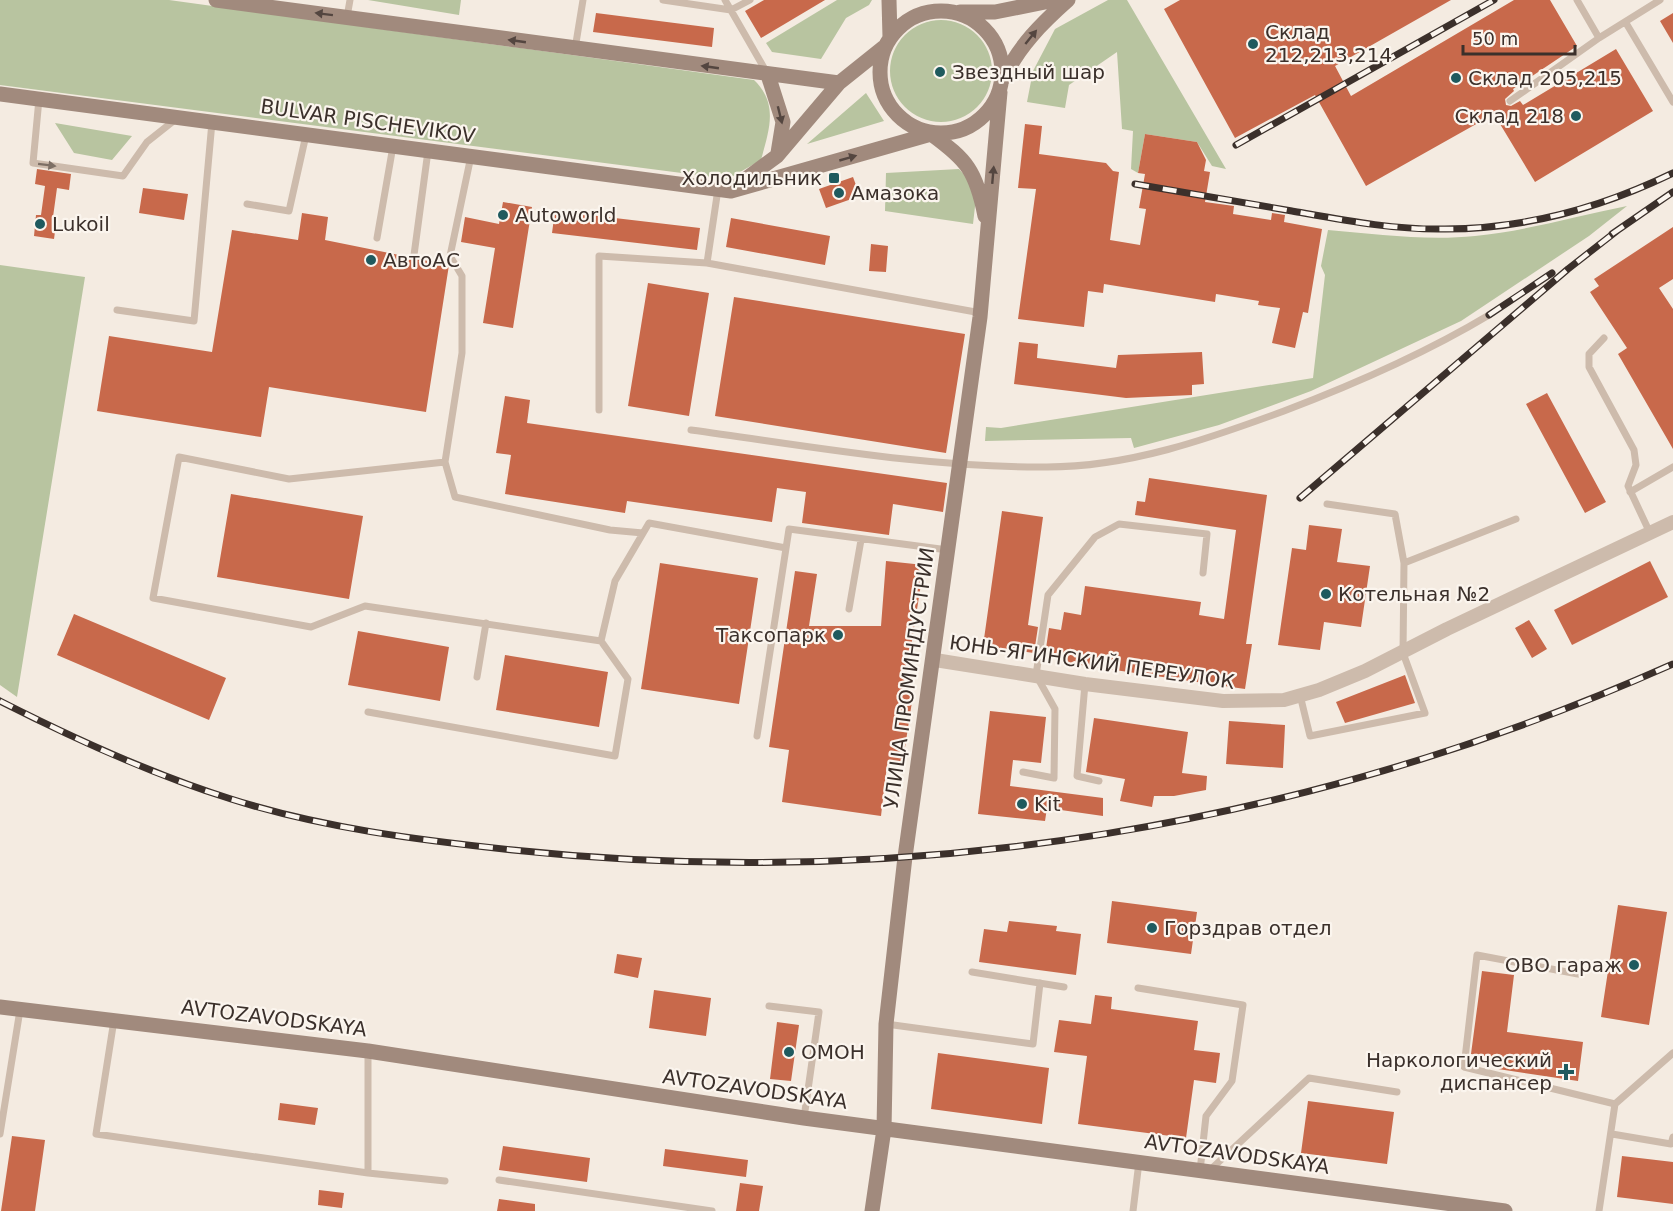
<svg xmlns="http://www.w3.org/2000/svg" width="1673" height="1211" viewBox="0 0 1673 1211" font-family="'DejaVu Sans',sans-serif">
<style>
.green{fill:#b8c4a0}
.building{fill:#c8694b}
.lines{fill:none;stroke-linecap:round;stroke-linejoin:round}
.lane{stroke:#cdbbac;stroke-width:7}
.street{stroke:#cdbbac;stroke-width:14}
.secondary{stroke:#a18a7d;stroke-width:15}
.rail-casing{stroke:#3b302b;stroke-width:7}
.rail{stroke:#fbf5ee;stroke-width:4.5;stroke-dasharray:14;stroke-linecap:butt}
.oneway{fill:#544640}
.oneway2{fill:#7d6f65}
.poi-dot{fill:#1f5a5e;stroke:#fbf5ee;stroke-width:2}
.labels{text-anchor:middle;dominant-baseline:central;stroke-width:4.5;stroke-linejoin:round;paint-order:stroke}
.poi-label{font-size:20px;fill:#3b302b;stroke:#fbf5ee;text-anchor:start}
.street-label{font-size:20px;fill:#3b302b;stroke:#fbf5ee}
</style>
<rect width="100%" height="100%" fill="#f4ebe1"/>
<path class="green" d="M0 0H169L754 80C779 104 769 130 761 160L728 179 0 85Z
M368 0H461L459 15Z
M837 0H872L869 5 846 18 821 59 772 52 766 43Z
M1108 0H1127L1226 169 1212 166 1197 142 1145 134 1138 173 1131 169 1133 131 1122 129 1117 52 1069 85 1065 108 1027 102 1033 71 1055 29Z
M890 71a51 51 0 1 1 102 0a51 51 0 1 1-102 0Z
M866 93 884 121 807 144Z
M55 123 132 136 112 160 74 153Z
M959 169 977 189 973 224 885 211 886 173Z
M1627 206 1589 236 1461 321 1311 391 1219 425 1134 448 1131 438 985 441 986 427 1001 428 1313 378 1325 275 1321 266 1328 230C1376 234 1426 241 1475 236 1526 231 1576 216 1627 206Z
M0 265 85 277 17 697 0 685Z"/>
<path class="building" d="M764 0H825L761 38 745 11Z
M1180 0H1451L1335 66 1351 96 1514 0H1550L1577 46 1513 89 1514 91 1505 99 1506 105 1511 106 1520 101 1523 105 1616 49 1653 111 1535 182 1494 114 1366 186 1315 95 1235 138 1164 9Z
M596 13 714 28 712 47 593 32Z
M1673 13V43L1660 21Z
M1025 124 1042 126 1039 154 1106 163 1113 171 1119 172 1110 240 1140 245 1146 209 1139 208 1145 174 1138 173 1145 134 1197 142 1206 160 1204 171 1210 172 1205 202 1234 206 1233 214 1271 220 1272 213 1285 215 1284 222 1322 229 1308 313 1303 312 1295 348 1272 343 1280 308 1258 305 1259 301 1216 294 1215 302 1104 284 1103 293 1088 291 1084 327 1018 319 1036 189 1018 188Z
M37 169 71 174 69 190 57 188 53 217H57L54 239 34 236 36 215H41L45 186 35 184Z
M853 177 860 196 826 208 819 189Z
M143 188 188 194 184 220 139 213Z
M503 202 532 207 513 328 483 323 495 248 461 242 465 217 499 224Z
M555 211 700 228 697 250 552 233Z
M302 213 328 217 325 240 409 257 413 260 418 259 449 265 426 412 269 387 261 437 97 411 109 336 212 352 232 230 298 240Z
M731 218 830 236 825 265 726 247Z
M1673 227V279L1659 288 1673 309V449L1618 354 1627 348 1590 292 1599 286 1594 279Z
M871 244 888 246 886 272 869 271Z
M648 283 709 293 689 416 628 406Z
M734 297 965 334 946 453 715 416Z
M1019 342 1038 344 1037 358 1116 368 1118 355 1202 352 1204 384 1192 385V395L1126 398 1014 384Z
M1547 393 1606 502 1585 513 1526 404Z
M505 396 530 400 527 423 947 483 943 512 893 504 889 535 802 523 806 492 777 488 772 522 627 501 625 513 505 494 511 455 496 453Z
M1149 478 1267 495 1246 644H1252L1245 689 1060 662 1061 657 1045 655 1049 628 1061 630 1064 612 1081 615 1085 586 1201 602 1199 615 1224 619 1236 530 1135 515 1137 501 1145 502Z
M231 494 363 516 349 599 217 577Z
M1002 511 1043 517 1028 625 1038 627 1034 653 983 646Z
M1309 525 1342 529 1337 562 1370 566 1361 627 1324 622 1320 650 1278 645 1292 548 1306 550Z
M886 561 924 565 904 692 913 695 902 767 887 765 881 816 782 802 789 750 769 747 795 571 817 574 809 626H881Z
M1650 561 1668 597 1572 645 1554 610Z
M660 563 758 578 739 704 641 689Z
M74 614 226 678 209 720 57 655Z
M1529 620 1547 649 1532 658 1515 628Z
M358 631 449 647 440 701 348 685Z
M505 655 608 672 599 727 496 710Z
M1405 675 1415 703 1345 723 1336 702Z
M990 711 1046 717 1041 763 1013 760 1010 786 1103 798V816L1047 808 1045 821 978 814Z
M1094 718 1188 732 1182 773 1207 776 1206 790 1174 796H1154L1152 807 1120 801 1125 779 1086 772Z
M1229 721 1285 725 1283 768 1226 764Z
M1112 901 1197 912 1191 954 1107 943Z
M1618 905 1667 912 1649 1025 1601 1017Z
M1009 921 1057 926 1056 931 1081 934 1076 975 979 962 984 929 1007 932Z
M617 954 642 958 638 978 614 973Z
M1482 971 1514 975 1507 1032 1583 1042 1578 1081 1498 1069 1499 1058 1471 1054Z
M654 990 711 998 706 1036 649 1028Z
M1095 995 1112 997 1111 1009 1198 1021 1194 1050 1220 1053 1216 1083 1194 1080 1186 1138 1078 1124 1087 1056 1054 1052 1059 1020 1091 1024Z
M777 1022 799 1025 791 1081 770 1079Z
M938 1053 1049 1068 1042 1124 931 1109Z
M1308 1101 1394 1112 1387 1164 1301 1153Z
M280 1103 318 1108 315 1125 278 1120Z
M12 1136 45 1140 35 1211H1Z
M503 1146 590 1158 587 1182 499 1170Z
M665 1149 748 1160 746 1177 663 1166Z
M1622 1156 1673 1162V1204L1617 1197Z
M740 1183 763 1186 759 1211H736Z
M319 1190 344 1193 342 1208 318 1205Z
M499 1199 535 1204V1211H497Z"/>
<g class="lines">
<path class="lane" d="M663 0 731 10 750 0
M725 0 767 73
M1577 0 1599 38
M347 17 350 0
M1626 23 1673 102
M575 49 583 0
M39 99 33 163 123 176 147 142 176 119
M1510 101 1599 38 1660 0
M471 156 450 256 462 276V353L445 462 289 479 179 457 153 598 311 627 365 606 601 641 615 581 649 523 786 548
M247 204 289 211 306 135
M377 238 393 146
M414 255 428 151
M707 263 981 313
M117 310 194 321 212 122
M1604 338 1589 354V367L1634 450 1636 465 1628 486 1650 533
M599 410V256L707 263 718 189
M691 430C809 446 928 468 1047 467 1129 467 1208 439 1284 411 1355 384 1424 354 1489 315
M445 462 455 497 610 530 643 533
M1630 492 1673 467
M1327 504 1395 514 1404 563
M849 609 861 540
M477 677 486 623
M1085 684 1077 776 1099 781
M1300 695 1310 736 1425 713 1403 653 1404 563 1516 519
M368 712 615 756 628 679 601 641
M757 736 789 529 948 550
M1023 772 1054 778 1055 709 1036 675 1048 595 1095 537 1119 524 1207 534 1203 573
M972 972 1064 987
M1578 974 1477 955 1464 1067 1615 1104 1599 1211
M1138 988 1243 1005 1232 1081 1206 1116 1200 1171
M769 1006 819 1012 804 1118
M114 1020 96 1134 368 1173 445 1181
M886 1024 1033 1044 1040 983
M368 1051V1173
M1615 1104 1673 1053
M0 1134 20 1010
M1612 1134 1671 1144 1673 1137
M1210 1170 1309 1078 1397 1092
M499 1180 712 1211
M1133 1211 1139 1162"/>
<path class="street" d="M935 660 1085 684 1223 701 1284 700 1319 690 1365 671 1447 629 1673 522"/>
<path class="secondary" d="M216 0 839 83
M889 0 890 37
M880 72a61 61 0 1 1 122 0a61 61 0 1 1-122 0Z
M960 12H995L1055 0
M768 75 783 122 778 153
M1004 78C1018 47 1042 23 1068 0
M0 94 731 191 931 134C967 160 976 171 985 216
M739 184 777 156 839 83 884 47
M0 1007 368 1051 804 1118 1505 1211
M872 1211 884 1129 886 1024 905 857 980 317 1000 92"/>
<g class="rail-casing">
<path id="rail" d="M1236 145 1494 0
M1135 184C1188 193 1240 202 1292 211 1343 220 1394 230 1445 229 1524 229 1603 207 1673 173
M1612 234 1673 192
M1489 315 1552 273
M1300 498 1568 269 1618 230
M0 701C75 739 151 774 231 799 322 828 418 840 513 850 911 892 1307 827 1673 664"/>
</g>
<use href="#rail" class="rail"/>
</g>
<defs><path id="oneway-solid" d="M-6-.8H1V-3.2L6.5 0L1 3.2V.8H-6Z" transform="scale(1.5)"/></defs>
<g class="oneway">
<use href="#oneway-solid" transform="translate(324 14) rotate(-173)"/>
<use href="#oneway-solid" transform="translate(1031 37) rotate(-51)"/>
<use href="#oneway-solid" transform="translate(517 41) rotate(-172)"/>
<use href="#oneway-solid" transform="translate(710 67) rotate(-172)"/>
<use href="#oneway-solid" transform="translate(780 115) rotate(76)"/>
<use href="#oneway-solid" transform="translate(848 158) rotate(-16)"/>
<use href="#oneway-solid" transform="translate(993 175) rotate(-85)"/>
</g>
<use class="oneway2" href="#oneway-solid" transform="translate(47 165) rotate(7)"/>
<g class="poi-dot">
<circle cx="1253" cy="44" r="6"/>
<circle cx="940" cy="72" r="6"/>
<circle cx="1456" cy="78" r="6"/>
<circle cx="1576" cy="116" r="6"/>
<rect x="828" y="172" width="12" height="12" rx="3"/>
<circle cx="839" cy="193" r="6"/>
<circle cx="503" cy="215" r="6"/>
<circle cx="40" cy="224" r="6"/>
<circle cx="371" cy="260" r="6"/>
<circle cx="1326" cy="594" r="6"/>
<circle cx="838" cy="635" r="6"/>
<circle cx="1022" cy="804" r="6"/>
<circle cx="1152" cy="928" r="6"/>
<circle cx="1634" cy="965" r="6"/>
<circle cx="789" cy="1052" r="6"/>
<path d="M1563 1063h6v6h6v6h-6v6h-6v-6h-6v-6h6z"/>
</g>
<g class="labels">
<g class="poi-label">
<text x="1265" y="32">Склад<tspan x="1265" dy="23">212,213,214</tspan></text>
<text x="952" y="72">Звездный шар</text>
<text x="1468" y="78">Склад 205,215</text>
<text x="1564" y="116" text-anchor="end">Склад 218</text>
<text x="822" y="178" text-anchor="end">Холодильник</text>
<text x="851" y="193">Амазока</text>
<text x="515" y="215">Autoworld</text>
<text x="52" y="224">Lukoil</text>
<text x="383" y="260">АвтоАС</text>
<text x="1338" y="594">Котельная №2</text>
<text x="826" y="635" text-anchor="end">Таксопарк</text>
<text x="1034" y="804">Kit</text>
<text x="1164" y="928">Горздрав отдел</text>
<text x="1622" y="965" text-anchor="end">ОВО гараж</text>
<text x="801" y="1052">ОМОН</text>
<text x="1552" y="1060" text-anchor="end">Наркологический<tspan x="1552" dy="23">диспансер</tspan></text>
</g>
<g class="street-label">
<text transform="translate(368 121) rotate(8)">BULVAR PISCHEVIKOV</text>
<text transform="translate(1092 662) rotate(8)">ЮНЬ-ЯГИНСКИЙ ПЕРЕУЛОК</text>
<text transform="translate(909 678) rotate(-82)">УЛИЦА ПРОМИНДУСТРИИ</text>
<text transform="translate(274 1018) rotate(7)">AVTOZAVODSKAYA</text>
<text transform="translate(755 1089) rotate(8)">AVTOZAVODSKAYA</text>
<text transform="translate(1237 1154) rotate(8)">AVTOZAVODSKAYA</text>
</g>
</g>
<path d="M1463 45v9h112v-9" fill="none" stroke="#3b302b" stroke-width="3"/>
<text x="1472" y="45" font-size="18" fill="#3b302b" stroke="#fbf5ee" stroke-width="4.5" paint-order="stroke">50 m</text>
</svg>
